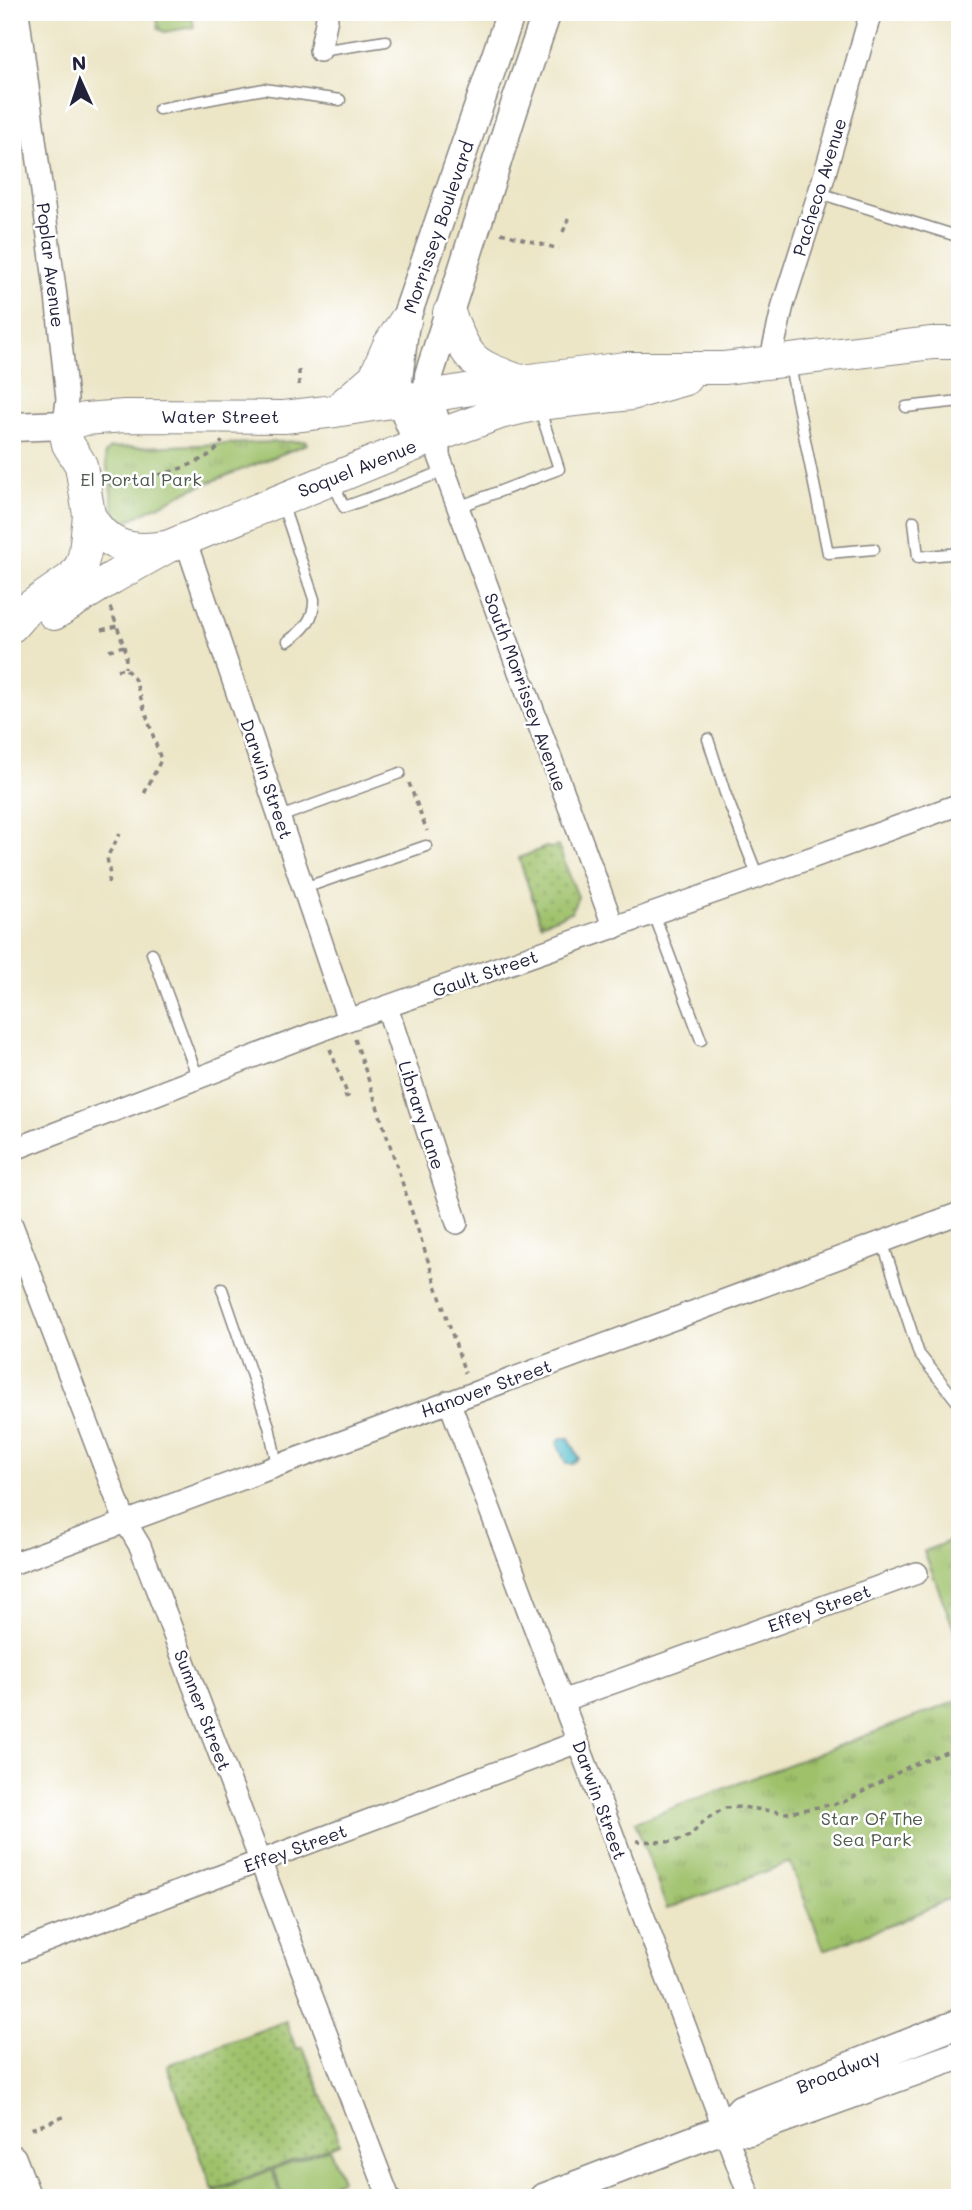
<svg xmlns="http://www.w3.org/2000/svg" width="972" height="2210" viewBox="0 0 972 2210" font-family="Mali,sans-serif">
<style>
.grass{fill:url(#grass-dots);stroke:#607253;stroke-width:2}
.park{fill:url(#park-tufts);stroke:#607253;stroke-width:2}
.pitch{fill:#9fc16b;stroke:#607253;stroke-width:2}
.water{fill:url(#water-ripples);stroke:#396f82;stroke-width:2}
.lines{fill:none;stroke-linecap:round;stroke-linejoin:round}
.lane-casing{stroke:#878480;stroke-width:13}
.street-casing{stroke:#878480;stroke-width:24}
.secondary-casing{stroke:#878480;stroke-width:31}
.primary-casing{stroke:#878480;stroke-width:34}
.path{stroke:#878480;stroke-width:3.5;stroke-dasharray:5 5;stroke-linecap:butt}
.lane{stroke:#fff;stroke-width:10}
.street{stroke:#fff;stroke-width:21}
.secondary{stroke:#fff;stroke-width:28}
.primary{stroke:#fff;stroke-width:32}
.labels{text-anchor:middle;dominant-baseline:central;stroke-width:5;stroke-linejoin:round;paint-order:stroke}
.street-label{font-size:18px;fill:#22223b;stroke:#fff}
.park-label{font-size:18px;fill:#4e5a4c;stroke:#fff}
</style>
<defs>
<pattern id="grass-dots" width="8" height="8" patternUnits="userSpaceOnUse" patternTransform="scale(1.75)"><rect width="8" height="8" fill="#9fc16b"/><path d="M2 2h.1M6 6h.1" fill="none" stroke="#819c59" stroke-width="1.8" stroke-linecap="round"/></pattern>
<pattern id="park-tufts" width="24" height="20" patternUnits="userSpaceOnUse" patternTransform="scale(1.75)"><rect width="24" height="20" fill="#9fc16b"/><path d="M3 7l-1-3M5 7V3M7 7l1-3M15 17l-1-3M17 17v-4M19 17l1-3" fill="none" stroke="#819c59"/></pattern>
<pattern id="water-ripples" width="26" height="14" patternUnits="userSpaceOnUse" patternTransform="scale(1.75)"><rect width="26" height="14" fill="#50bcca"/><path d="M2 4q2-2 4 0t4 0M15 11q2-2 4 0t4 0" fill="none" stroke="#4298a5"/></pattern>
</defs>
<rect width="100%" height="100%" fill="#fff"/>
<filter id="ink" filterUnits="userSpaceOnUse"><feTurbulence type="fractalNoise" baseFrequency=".0143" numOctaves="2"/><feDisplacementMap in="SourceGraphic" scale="14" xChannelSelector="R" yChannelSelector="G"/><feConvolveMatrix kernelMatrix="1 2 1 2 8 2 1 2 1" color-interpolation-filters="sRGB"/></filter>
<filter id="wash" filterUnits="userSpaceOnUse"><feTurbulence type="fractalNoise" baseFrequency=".00686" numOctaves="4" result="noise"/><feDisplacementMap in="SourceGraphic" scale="28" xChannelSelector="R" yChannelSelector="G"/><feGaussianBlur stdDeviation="1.57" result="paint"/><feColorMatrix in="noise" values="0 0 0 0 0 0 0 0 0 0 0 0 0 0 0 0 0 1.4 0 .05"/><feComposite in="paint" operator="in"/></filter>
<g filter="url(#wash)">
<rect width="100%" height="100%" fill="#ece5c6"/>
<path class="grass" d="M558 846 578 897 571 912 541 924 519 858 546 847 552 848Z
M286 2021 296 2049 303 2047 340 2143 213 2190 167 2065Z"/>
<path class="park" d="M157 12H191L194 27 164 32 158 28Z
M307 441V444L190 490 121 524 116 522 105 454 110 448Z
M960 1537V1645L924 1551Z
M960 1700V1894L904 1920 824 1950 790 1862 667 1909 635 1822Z"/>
<path class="pitch" d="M329 2148 342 2180 297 2198H284L273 2169Z
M271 2170 282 2198H218L215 2191Z"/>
<path class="water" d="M561 1438H569L579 1458 572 1464H566L557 1443Z"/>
</g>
<g filter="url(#ink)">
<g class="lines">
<g class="lane-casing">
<path id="lane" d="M320 51 386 41
M159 109 264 89 340 100
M819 193 960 237
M789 361 828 553 874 549
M906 407 960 401
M333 482 344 507 445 471
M282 503 314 599C315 618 304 630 288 641
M458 507 559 469 539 407
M914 521 918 557 960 553
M708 739 725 793 758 877
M280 817 400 773
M304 888 426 846
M654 914 701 1040
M152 953 198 1078
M882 1241 919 1354 960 1405
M222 1289 269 1426 277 1465"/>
</g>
<g class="street-casing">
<path id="street" d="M18 12 56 296 67 399 64 425
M320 51 327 18 326 12
M770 362 783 305 823 180 871 12
M439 435V456L614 928
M185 539 348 1020
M387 1007 457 1223
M12 1150 348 1020 758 877 960 804
M12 1225 125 1521 140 1546 389 2198
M449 1401 750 2198
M12 1564 960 1213
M562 1701 917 1573
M12 1954 578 1742"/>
</g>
<g class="secondary-casing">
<path id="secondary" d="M12 427 64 425
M439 435 428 395 429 375 514 108 547 12
M418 444 400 399 398 380 405 321 511 12
M723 2129 741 2109 960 2023
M12 2159 27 2198
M543 2198 723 2129 749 2131 960 2055"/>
</g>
<g class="primary-casing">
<path id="primary" d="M449 313C469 362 470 363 520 381
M337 410 375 377 389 345 405 321
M89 515C106 547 130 553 165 547
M54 614 112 578 167 547 439 435 500 413 538 404 631 394 685 379
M12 626 27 609 73 577 82 564 85 552 89 515 81 465 68 444 64 425 85 419 125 416 284 417 335 411 522 381 626 368H724L932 343H960"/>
</g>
<path class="path" d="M563 232 570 215
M501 233 559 249
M299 370V390
M110 485C137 481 211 467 222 441
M102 630 117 626 110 607
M124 646 126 657 125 668
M109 650 124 646 117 626
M117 670 125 668 135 680 161 760 143 796
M409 783 427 831
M108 883 110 876 107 857 120 834
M355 1039 465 1373
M330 1049 348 1096 344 1097
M636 1841 673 1842 690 1836 706 1819 725 1808 741 1807 787 1813 844 1802 910 1766 960 1747
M31 2129 66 2116"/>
<use href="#lane" class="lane"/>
<use href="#street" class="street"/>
<use href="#secondary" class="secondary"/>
<use href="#primary" class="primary"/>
</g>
</g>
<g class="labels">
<g class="street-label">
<text transform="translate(819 187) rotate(-73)">Pacheco Avenue</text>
<text transform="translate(438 227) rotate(-71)">Morrissey Boulevard</text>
<text transform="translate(51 265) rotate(83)">Poplar Avenue</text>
<text x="220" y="416">Water Street</text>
<text transform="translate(357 468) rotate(-22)">Soquel Avenue</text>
<text transform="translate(526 692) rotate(70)">South Morrissey Avenue</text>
<text transform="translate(267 779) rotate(71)">Darwin Street</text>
<text transform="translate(485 973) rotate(-19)">Gault Street</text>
<text transform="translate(422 1115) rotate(72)">Library Lane</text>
<text transform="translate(486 1388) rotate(-20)">Hanover Street</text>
<text transform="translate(819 1608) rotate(-20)">Effey Street</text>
<text transform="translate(203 1710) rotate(69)">Sumner Street</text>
<text transform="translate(600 1800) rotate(70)">Darwin Street</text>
<text transform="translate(295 1848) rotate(-20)">Effey Street</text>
<text transform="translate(838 2071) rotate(-22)">Broadway</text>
</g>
<g class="park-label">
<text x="141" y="479">El Portal Park</text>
<text x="872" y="1818">Star Of The<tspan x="872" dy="21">Sea Park</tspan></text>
</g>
</g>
<rect width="972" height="2210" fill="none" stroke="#fff" stroke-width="42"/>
<g transform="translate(80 80) rotate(357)" stroke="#ffffff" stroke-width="5" paint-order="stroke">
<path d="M0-5L12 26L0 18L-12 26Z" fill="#22223b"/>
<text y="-10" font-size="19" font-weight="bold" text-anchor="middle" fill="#22223b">N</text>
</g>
</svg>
